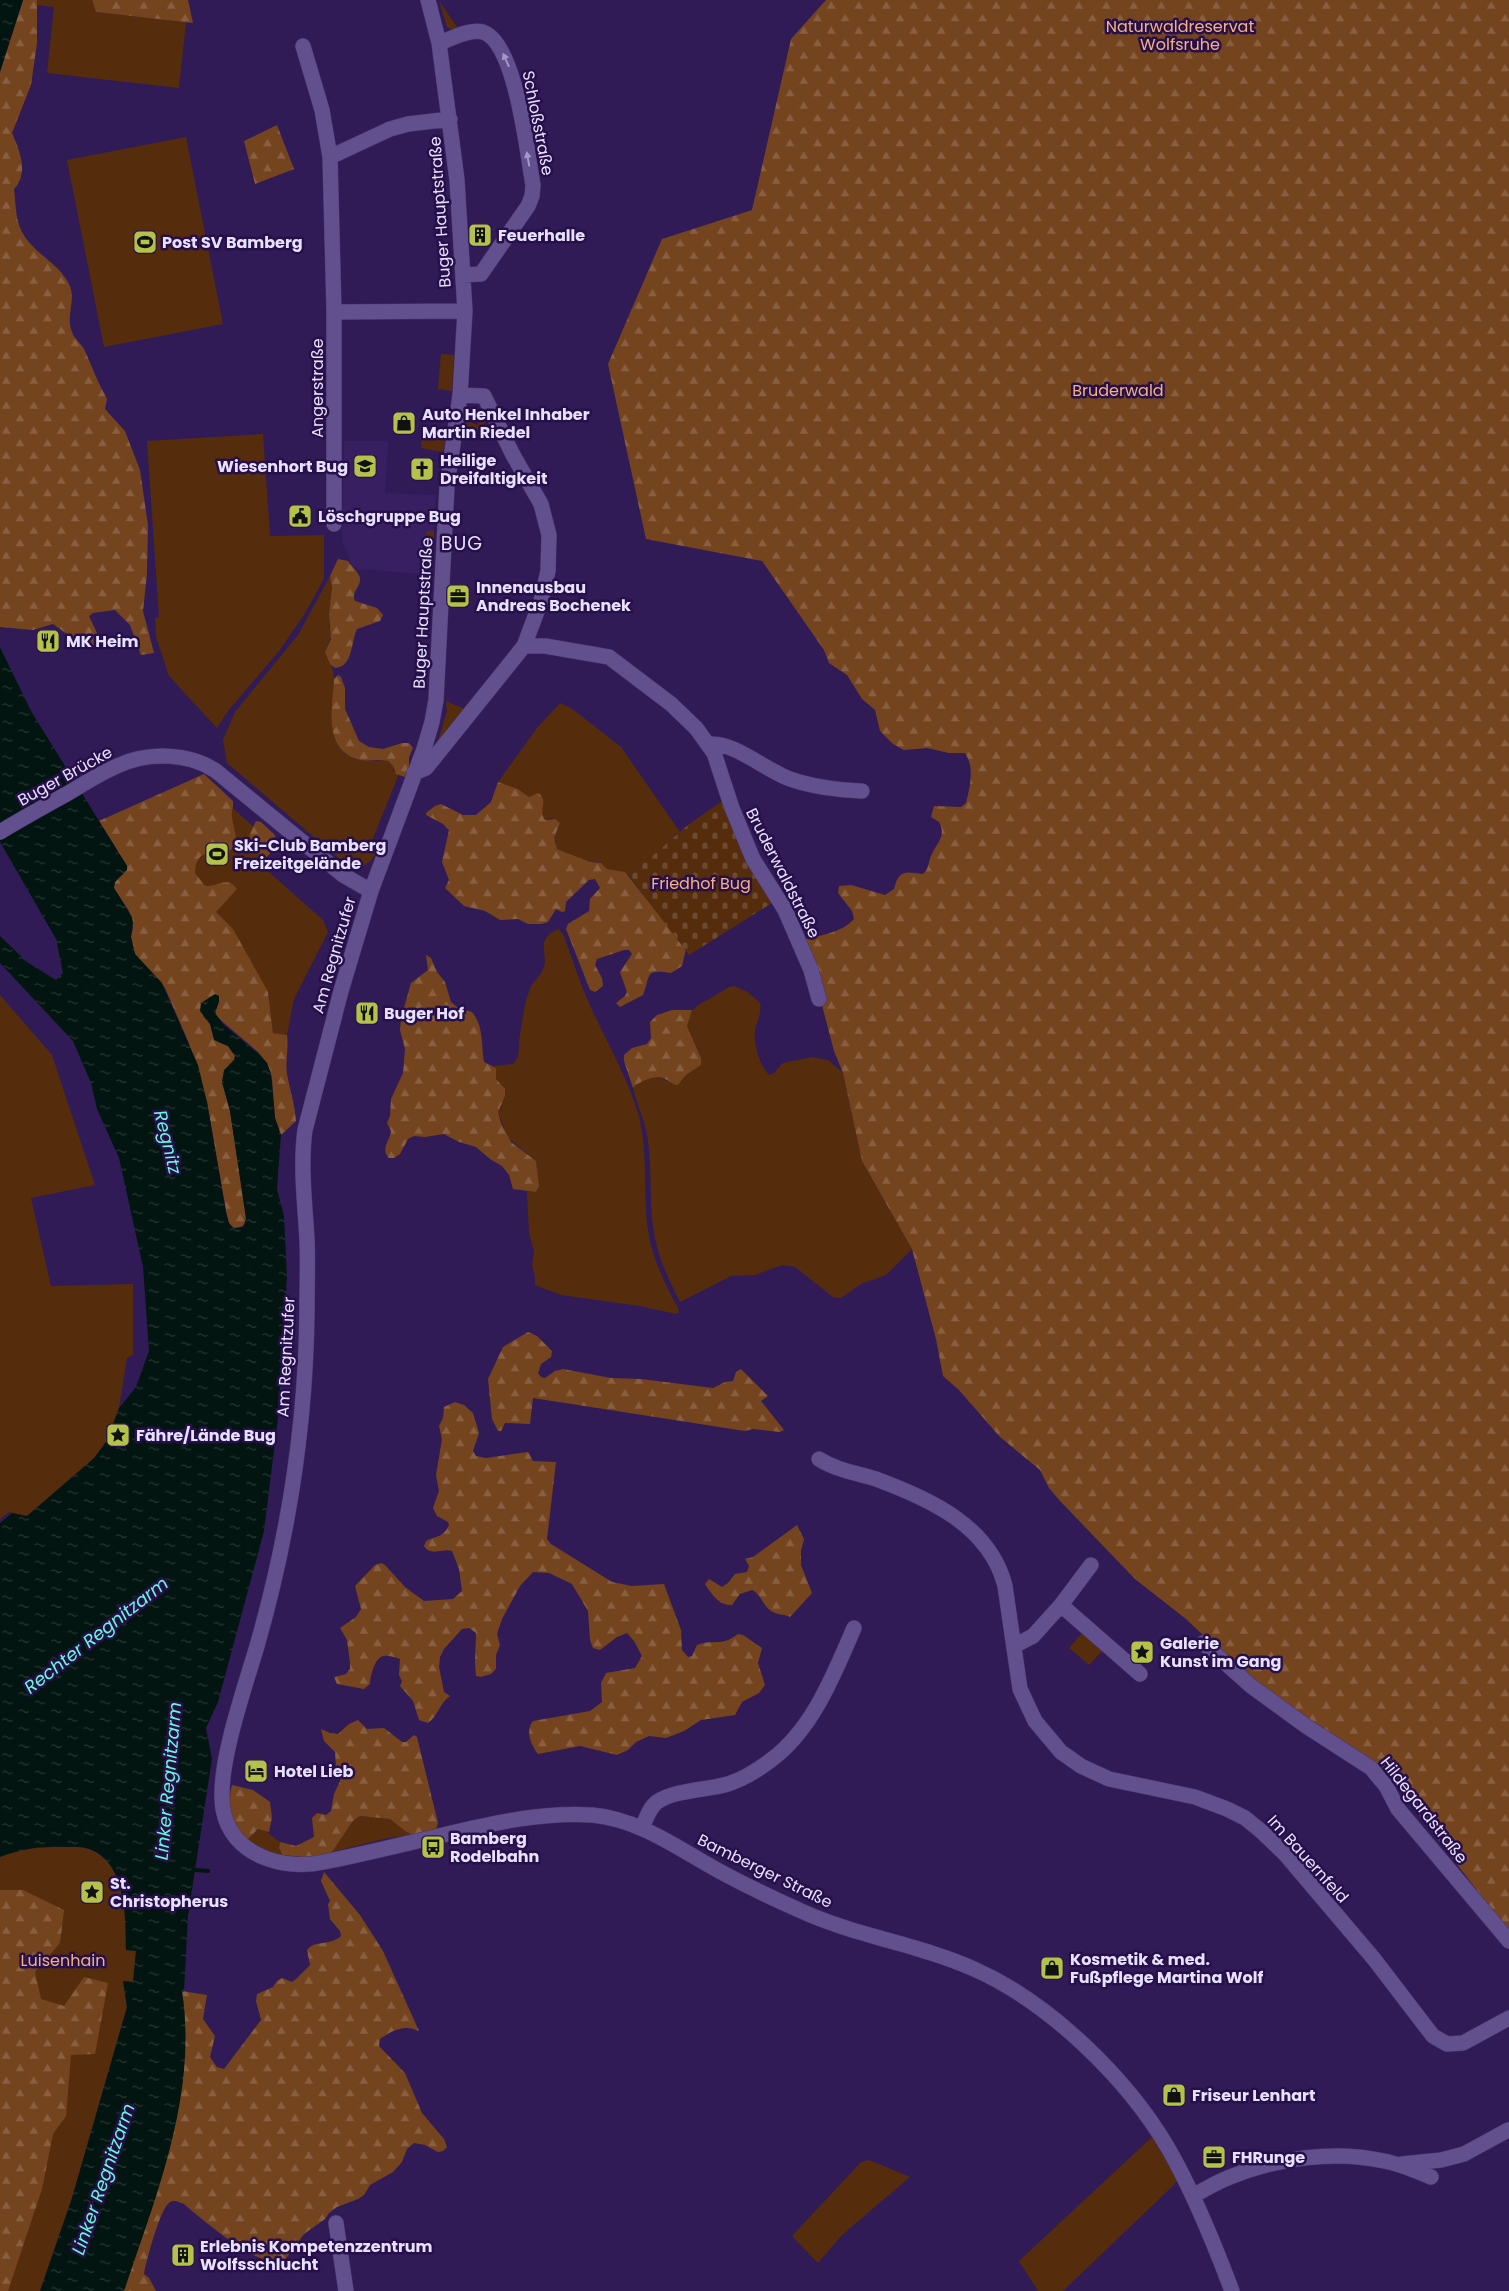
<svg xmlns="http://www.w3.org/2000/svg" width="1509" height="2291" viewBox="0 0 1509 2291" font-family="Poppins,sans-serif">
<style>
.built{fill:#371f62}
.green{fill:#552d0c}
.forest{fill:url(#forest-firs)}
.cemetery{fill:url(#cemetery-stones)}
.water{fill:url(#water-ripples)}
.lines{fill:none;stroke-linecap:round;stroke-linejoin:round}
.stream{stroke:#031510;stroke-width:4}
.minor-casing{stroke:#4a3669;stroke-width:16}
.minor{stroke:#614f8e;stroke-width:15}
.oneway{fill:#a498c6}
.labels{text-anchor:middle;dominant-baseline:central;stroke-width:5;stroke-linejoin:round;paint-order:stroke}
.park-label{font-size:16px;fill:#f5b181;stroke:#27104a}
.street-label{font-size:16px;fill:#e7e1ff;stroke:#27104a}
.poi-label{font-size:16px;font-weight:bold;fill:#e7e1ff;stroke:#27104a;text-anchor:start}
.water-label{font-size:18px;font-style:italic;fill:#65fad9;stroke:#27104a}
.quarter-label{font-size:19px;letter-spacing:1px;fill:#e7e1ff;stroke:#27104a}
</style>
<defs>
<pattern id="forest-firs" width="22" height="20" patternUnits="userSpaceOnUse" patternTransform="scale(1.25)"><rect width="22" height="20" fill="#74441e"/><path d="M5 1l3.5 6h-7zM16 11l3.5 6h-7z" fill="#885f40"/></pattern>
<pattern id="cemetery-stones" width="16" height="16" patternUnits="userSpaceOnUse" patternTransform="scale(1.25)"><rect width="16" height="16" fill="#552d0c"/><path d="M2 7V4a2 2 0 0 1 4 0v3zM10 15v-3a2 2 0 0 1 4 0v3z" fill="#6d4b30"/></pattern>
<pattern id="water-ripples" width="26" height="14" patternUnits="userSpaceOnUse" patternTransform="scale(1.25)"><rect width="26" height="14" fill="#031510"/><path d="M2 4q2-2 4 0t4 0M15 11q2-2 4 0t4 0" fill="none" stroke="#283734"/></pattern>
</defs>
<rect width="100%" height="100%" fill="#301b56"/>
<path class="built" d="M344 441H388L385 493 436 495 432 575 359 569 353 566 342 541Z"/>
<path class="green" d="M37 0H92L96 12 186 22 179 88 47 73 54 7 37 5Z
M439 1 458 28 453 30 447 27Z
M186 137 223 324 104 347 67 160Z
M441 354 454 355 452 391 438 389Z
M469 409 473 411 472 423 478 425 480 413 483 412 486 431 464 427Z
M423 432 446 435 443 452 421 448Z
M263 434 270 536 324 535V578L318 590 304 615 279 651 228 711 217 728 169 676 156 637 155 618 159 617 147 441Z
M428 531H434L433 557 425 554 426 533Z
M330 576 332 585 329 623 331 637 325 652C330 660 333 668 334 678 335 706 320 753 362 760 370 762 378 760 386 760L393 766V771L399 774 369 848 377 851C370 864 364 868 349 867L227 763 223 740 235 712 298 635Z
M446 701 469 711 434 754 447 711Z
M560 703 571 708 621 747 680 832 629 876 625 872 607 869 598 862H590L557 849 554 838 560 823 552 818 544 820C538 812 546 805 542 796L534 795 529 797 518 789 498 782 537 728Z
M219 796 276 847 260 864 323 920 328 932 294 999 287 1035 273 1033 268 992 159 862Z
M558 929 563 934C573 960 581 987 593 1012 609 1046 627 1077 638 1113 650 1155 641 1199 650 1241 655 1264 667 1288 678 1308L679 1312 676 1314 640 1306 561 1295 535 1285V1277L532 1265 534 1252 529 1233 527 1193V1191L536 1192 538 1189 536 1161 508 1138 498 1112 505 1096 496 1079V1068L493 1066 513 1064C521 1057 518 1044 520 1034 523 1019 524 1003 530 989 533 981 541 976 543 969 550 954 533 941 558 929Z
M734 986 748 992 760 1003C762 1014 757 1020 755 1030 753 1043 760 1066 769 1075L774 1073 783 1063 812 1057 828 1060 843 1073 862 1161 912 1249 886 1275 861 1284 841 1298 833 1297 795 1267 782 1265 755 1275 731 1276 680 1302C670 1282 659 1260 655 1238 648 1204 653 1169 647 1135 644 1119 637 1104 633 1088 643 1077 661 1074 672 1084L681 1082 686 1075 701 1065V1058L687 1026 690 1013 697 1006 729 987Z
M0 995 52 1055 95 1185 31 1198 51 1286 133 1284V1355L127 1358C123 1381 121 1404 114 1426 99 1465 58 1490 27 1516L9 1512 0 1519Z
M1083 1632 1103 1650 1089 1665 1069 1648Z
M360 1816 390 1819 405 1831 413 1835 388 1838 332 1852 353 1821Z
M260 1828C268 1831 272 1837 280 1842L279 1848 283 1855 270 1853 245 1841Z
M57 1847C66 1847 79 1846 88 1849 127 1862 126 1916 126 1950L136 1951 133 1982 123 1981 127 2007 72 2198 40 2291H0V1857L21 1849Z
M1152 2137 1178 2181 1063 2291H1038L1019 2261Z
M869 2160 910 2177 842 2235 818 2263 792 2236 861 2162Z"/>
<path class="forest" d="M23 0H37V43L31 85 12 133C20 151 29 173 14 189 16 205 15 223 25 237 37 255 59 264 69 284 77 301 65 314 72 332 74 339 82 344 85 351 92 367 98 383 107 399L105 409 125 431 140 470 148 525 147 574 143 611 154 653 141 655 130 625 115 610 93 613 89 616 104 648 78 642 53 624 33 630 0 627V72Z
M92 0H188L193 23 96 12Z
M826 0H1509V1932L1383 1768 1254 1683 1186 1619 1135 1579 1061 1502 1049 1488 1040 1470 1000 1437 959 1390 943 1376 936 1339 912 1249 862 1161 843 1073 834 1051 813 971 801 940C818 936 842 933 854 919L852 911 838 893 839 886 851 885 885 895 894 889C899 869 905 872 923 874 929 869 928 863 931 856 936 843 947 837 939 822L931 817 934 806 961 807 966 803C970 786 975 768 965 753H949L927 748 904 750 893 744 880 731 875 710 862 699 847 675 829 663 824 650 762 561 646 539 608 364 662 239 752 210 791 39Z
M277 125 294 169 255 184 244 141Z
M338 559 348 561C351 565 359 573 360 578 361 587 351 591 355 601L377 608 383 615 380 621 357 629C351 642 353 667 335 668L330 664 325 652 331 639 329 615 332 587 330 576Z
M338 675 341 677 345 688V709L359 741 369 747 383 749 402 743H409L413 748 409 757V775L405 777 396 774 393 766 388 761C378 758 368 763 357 759 322 748 333 705 334 679Z
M204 774 233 801C234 807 231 811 232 817 233 831 242 840 228 852 213 856 196 846 195 873L205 886C217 887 227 875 237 889L216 912 233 929 268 992 273 1033 287 1035C289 1048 285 1062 287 1074 290 1090 295 1105 296 1121L281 1135 275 1118 272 1079 267 1063 258 1052 216 1016 215 1009 219 1002 203 1016 210 1024 218 1042 228 1046 235 1056 234 1060 229 1065 222 1082 230 1111 246 1215 245 1225 235 1229 228 1222 207 1102 188 1041 165 988 135 954 131 937 133 928 129 911 114 888 115 882 127 866 99 821Z
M498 782 518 789 529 797 538 793C550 801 537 810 545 820L555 819 560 823 554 838 557 849 590 862 601 863 607 869 625 872 686 949 682 966 671 973C644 969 651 975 643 995L620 1007 616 1003 625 996 627 992 620 972 632 954 629 950H624L597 959 595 965 602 978 603 986 595 992 590 990 566 929 568 924 589 911 590 899 600 888 595 879 589 880 566 902 565 911 562 912 556 909 548 922 541 924H528L518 919 500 920 485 911 464 906 445 888 449 880 442 862 449 830 443 824 426 815V813L435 806 441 804 463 815H476L491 802Z
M256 821 261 822 275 835 276 847 260 864 257 845 249 836Z
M426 955 431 958 437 972 445 982 451 1002 458 1008 472 1012C484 1026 481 1045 484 1062L496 1068V1079L505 1089V1096L498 1112 501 1123 511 1142 536 1161 539 1186 536 1192 513 1189 509 1175 502 1166 490 1159 476 1147 459 1142 444 1134 425 1137 414 1136 408 1139 400 1154 394 1158H389C380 1149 390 1141 391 1131L387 1123 390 1116 391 1099 403 1073 405 1049 400 1030 401 1018 411 983 428 970Z
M672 1010H692L687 1026 701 1058V1065L686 1075 678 1085C671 1085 669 1080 663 1078 655 1075 638 1082 633 1088L624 1061V1055L632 1048 647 1044 651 1038 650 1022 657 1015Z
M528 1332 537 1336 552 1351 551 1357 541 1364 538 1373 541 1377 545 1378 555 1371 563 1369 611 1378 641 1379 713 1388 725 1382 733 1381 736 1372 741 1369 768 1396 761 1401 784 1430 780 1432 753 1429 745 1431 533 1398 530 1424 505 1423 501 1431H498L492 1419 488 1379 503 1347Z
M455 1402 464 1405 473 1413 479 1433 473 1451 476 1456 486 1458 528 1452 533 1461 556 1462 547 1539 551 1544 612 1582 632 1586 664 1584 681 1630 682 1650 688 1657 692 1656 697 1645C714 1638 720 1648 738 1634L743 1635 762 1648 758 1663 765 1685 759 1693 742 1702 735 1715 701 1720 684 1731 666 1738 649 1736 636 1742 628 1750 617 1755 580 1746 538 1754C531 1745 525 1731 533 1721L590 1711 602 1702 601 1683 606 1673 635 1668 642 1656 634 1641 627 1633 617 1637 600 1650 593 1648 590 1640 588 1611 572 1584 549 1573 533 1572 520 1586 502 1619 497 1634 500 1645 496 1655V1669L491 1674 481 1677 476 1676 475 1662 476 1633 469 1628 462 1629 444 1649 440 1657 439 1667 444 1692 450 1696C439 1704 438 1716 428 1723L419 1720 413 1701 400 1686 402 1681 399 1675 400 1659C397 1658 388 1655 384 1656 375 1656 370 1677 370 1684L364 1689 337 1684 334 1677 346 1674 350 1669V1663L347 1640 340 1628 356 1617 361 1609 355 1586 375 1565 381 1563 385 1565 405 1587 424 1601 453 1599 462 1591 459 1569 452 1551C442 1548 431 1557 424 1546L426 1541C436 1536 444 1537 449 1525L448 1522 437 1516 433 1508 439 1491 436 1475 442 1439 439 1426 443 1418 444 1407Z
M797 1525 804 1539 801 1551V1565L812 1593 790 1617C784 1614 777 1615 771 1611 762 1605 762 1595 752 1590L740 1594 732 1605C719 1606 711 1593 705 1584L709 1579 722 1587 728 1583 735 1574 747 1572 749 1566 745 1559 753 1557Z
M358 1720 367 1729 384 1728 402 1742H406L414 1735 417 1737 438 1823 436 1830 413 1835 405 1831 390 1819 360 1816 353 1821 332 1852 319 1859 283 1855 279 1848 280 1842 296 1846 314 1837 312 1818 317 1813 326 1815 331 1811 334 1794 341 1779 336 1767 335 1752 324 1741 321 1729 330 1733 338 1734 349 1724Z
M232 1785 253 1790 270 1802 272 1818 269 1832 258 1829 247 1840C233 1827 226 1805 232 1785Z
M324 1872 360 1915 383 1951 419 2031C404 2024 393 2030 380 2039L379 2046 405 2073 422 2113 444 2139 447 2147 443 2151 438 2152 425 2145 414 2143 407 2149 402 2162 393 2172 370 2185 364 2195 358 2199 337 2207 329 2213 325 2219 304 2234 281 2265C251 2260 207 2224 184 2204 179 2202 173 2199 169 2203 160 2209 146 2262 144 2274L149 2278 156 2291H124C156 2195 197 2094 182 1991L207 1995 203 2019 215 2036 210 2057 217 2067 224 2069 261 2020 256 2001 257 1994 273 1987 277 1981 282 1978 292 1982 295 1980 310 1965 307 1950C314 1940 330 1946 341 1936L340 1931 330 1919 328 1904 330 1901 321 1881Z
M0 1890H23L64 1910 60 1943 35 1972 41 1999 64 2006 84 1977 108 1983 95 2054 71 2055 66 2116 53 2134 42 2189 8 2291H0Z"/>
<path class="cemetery" d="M725 799 772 903 689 955 629 876 688 825Z"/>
<path class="water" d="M0 0H23L0 72Z
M0 647 31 711 127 866V870L115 882 114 888 132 917 133 923 131 937 135 954 162 983 198 1065 207 1102 226 1212 229 1223 233 1228 243 1227 246 1219 230 1111 222 1082 224 1070 234 1060 235 1056 228 1046 214 1040 210 1024 200 1011 201 1003 215 994 219 996V1002L215 1013 224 1025 260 1055 267 1063 271 1073 275 1118 281 1135 277 1189 284 1216 287 1276 278 1418 264 1531 218 1702 206 1728 212 1759 188 1916 184 1991 182 1992C198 2094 156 2196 124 2291H40L72 2198 127 2007 123 1981 133 1982 136 1951 126 1950C126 1918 126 1858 86 1848 79 1846 71 1847 63 1847 41 1846 21 1849 0 1857V1523L12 1513 27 1516 94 1458 106 1442 119 1408 136 1387 149 1351 143 1267 119 1158 97 1109 91 1083 73 1041 0 963V936L27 962 56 980 63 973 56 939 0 842Z"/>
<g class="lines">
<path class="stream" d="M196 1870 208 1871"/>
<g class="minor-casing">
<path id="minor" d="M428 0 439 43 457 180 465 311 460 395 447 486 436 700 432 722 424 749 371 891 341 991 305 1130C300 1166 305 1203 307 1240 308 1263 307 1287 307 1310 306 1422 288 1538 257 1646 245 1687 216 1768 223 1809 231 1856 284 1871 324 1862 364 1854 404 1844 443 1835 493 1823 541 1812 592 1815 639 1819 679 1849 719 1871 745 1885 772 1898 799 1910 855 1936 918 1944 974 1969 1049 2002 1127 2078 1168 2148 1194 2193 1214 2243 1232 2291
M439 43C451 39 470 28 483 32 516 43 527 153 533 185L532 196 528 206 481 274 463 275
M303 46 322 110 330 157 334 312V524
M330 157 390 129 408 124 450 119
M334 312 465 311
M524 646H545L609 657 671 704 696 728 714 753 732 808 753 859 785 910 811 970 819 999
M709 744C735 742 765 770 790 779 813 787 838 790 862 791
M414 773 426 768 524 646 541 601 548 571 549 535 541 504 513 455 484 396 460 395
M0 832C23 818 47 805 70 792 85 783 101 773 117 766 147 752 188 752 216 771L343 875 371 891
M819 1459C836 1470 856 1473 876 1479 930 1499 990 1526 1005 1586L1020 1689 1035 1721 1061 1752 1081 1766 1109 1779 1195 1797 1227 1809 1245 1818 1261 1831 1285 1854 1374 1959 1433 2036 1447 2044 1463 2043 1509 2018
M1091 1565 1061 1605 1140 1674
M1203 1643 1251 1686 1306 1726 1371 1768 1386 1786 1398 1809 1509 1941
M1014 1646 1033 1636 1061 1605
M642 1828C646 1819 649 1808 657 1802 674 1790 708 1790 728 1784 743 1779 758 1770 771 1760 813 1729 834 1674 854 1628
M1402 2164 1441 2160 1464 2154 1508 2130
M1193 2196C1205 2189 1217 2182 1230 2177 1277 2158 1334 2150 1384 2161 1400 2164 1416 2171 1431 2177
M336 2223 346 2291"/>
</g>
<use href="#minor" class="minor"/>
</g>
<defs><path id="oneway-solid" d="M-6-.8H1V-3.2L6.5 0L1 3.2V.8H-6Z" transform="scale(1.25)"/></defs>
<g class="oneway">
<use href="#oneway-solid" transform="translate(506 60) rotate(-114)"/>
<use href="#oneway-solid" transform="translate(528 159) rotate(-100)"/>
</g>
<defs>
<g id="building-square" transform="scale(1.25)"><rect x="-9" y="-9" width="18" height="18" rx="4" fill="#b4c24a" stroke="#27104a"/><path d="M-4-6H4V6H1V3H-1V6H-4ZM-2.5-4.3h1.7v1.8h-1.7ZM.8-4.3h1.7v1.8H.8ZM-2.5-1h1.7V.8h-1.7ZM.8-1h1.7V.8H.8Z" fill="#111"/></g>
<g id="stadium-square" transform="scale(1.25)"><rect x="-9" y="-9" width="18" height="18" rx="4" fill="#b4c24a" stroke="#27104a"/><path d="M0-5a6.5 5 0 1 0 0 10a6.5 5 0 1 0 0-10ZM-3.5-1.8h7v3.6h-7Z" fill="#111"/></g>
<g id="shop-square" transform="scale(1.25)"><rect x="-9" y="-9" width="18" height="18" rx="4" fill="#b4c24a" stroke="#27104a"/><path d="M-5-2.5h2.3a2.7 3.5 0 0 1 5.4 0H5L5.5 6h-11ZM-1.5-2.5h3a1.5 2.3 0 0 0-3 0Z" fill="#111"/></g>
<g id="school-square" transform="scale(1.25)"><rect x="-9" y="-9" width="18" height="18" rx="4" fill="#b4c24a" stroke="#27104a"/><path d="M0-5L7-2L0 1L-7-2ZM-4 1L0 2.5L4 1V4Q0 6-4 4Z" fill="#111"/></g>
<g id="church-square" transform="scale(1.25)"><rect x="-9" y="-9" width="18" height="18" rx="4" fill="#b4c24a" stroke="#27104a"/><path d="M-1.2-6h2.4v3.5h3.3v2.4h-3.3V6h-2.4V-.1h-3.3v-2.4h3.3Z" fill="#111"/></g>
<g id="civic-square" transform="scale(1.25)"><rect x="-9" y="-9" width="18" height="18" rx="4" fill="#b4c24a" stroke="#27104a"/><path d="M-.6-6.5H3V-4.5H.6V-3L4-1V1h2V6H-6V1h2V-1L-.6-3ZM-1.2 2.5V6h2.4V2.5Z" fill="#111"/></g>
<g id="office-square" transform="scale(1.25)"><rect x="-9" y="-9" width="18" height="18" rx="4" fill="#b4c24a" stroke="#27104a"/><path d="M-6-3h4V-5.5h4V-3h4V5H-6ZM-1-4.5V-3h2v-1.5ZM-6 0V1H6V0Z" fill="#111"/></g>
<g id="restaurant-square" transform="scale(1.25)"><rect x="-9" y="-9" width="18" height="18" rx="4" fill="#b4c24a" stroke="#27104a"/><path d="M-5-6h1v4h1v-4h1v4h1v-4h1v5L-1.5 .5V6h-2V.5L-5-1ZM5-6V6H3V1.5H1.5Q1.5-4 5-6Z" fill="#111"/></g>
<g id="sight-square" transform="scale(1.25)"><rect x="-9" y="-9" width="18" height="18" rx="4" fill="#b4c24a" stroke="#27104a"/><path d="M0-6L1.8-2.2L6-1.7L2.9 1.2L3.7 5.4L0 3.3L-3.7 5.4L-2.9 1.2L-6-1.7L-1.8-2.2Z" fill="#111"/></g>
<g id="hotel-square" transform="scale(1.25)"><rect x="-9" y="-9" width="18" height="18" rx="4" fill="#b4c24a" stroke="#27104a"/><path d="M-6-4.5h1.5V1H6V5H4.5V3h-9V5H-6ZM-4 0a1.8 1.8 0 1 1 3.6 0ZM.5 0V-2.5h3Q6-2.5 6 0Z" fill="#111"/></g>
<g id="bus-square" transform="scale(1.25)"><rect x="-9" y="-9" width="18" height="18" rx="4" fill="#b4c24a" stroke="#27104a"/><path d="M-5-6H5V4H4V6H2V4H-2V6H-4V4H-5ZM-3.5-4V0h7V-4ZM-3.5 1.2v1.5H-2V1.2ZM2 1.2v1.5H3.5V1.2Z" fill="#111"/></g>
</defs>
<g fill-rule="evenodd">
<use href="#building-square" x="480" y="235"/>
<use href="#stadium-square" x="145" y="242"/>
<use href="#shop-square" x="404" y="423"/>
<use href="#school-square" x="365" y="466"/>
<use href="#church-square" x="422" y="469"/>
<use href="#civic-square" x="300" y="516"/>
<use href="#office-square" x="458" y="596"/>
<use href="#restaurant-square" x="48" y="641"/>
<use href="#stadium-square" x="217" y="854"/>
<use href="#restaurant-square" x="367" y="1013"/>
<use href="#sight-square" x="118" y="1435"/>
<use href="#sight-square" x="1142" y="1652"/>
<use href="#hotel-square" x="256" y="1771"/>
<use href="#bus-square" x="433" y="1847"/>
<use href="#sight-square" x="92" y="1892"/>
<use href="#shop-square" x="1052" y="1968"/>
<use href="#shop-square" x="1174" y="2095"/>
<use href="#office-square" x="1214" y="2157"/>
<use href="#building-square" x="183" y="2255"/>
</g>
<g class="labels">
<g class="park-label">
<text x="1180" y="26">Naturwaldreservat<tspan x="1180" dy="18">Wolfsruhe</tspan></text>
<text x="1118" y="390">Bruderwald</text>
<text x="701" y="883">Friedhof Bug</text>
<text x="63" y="1960">Luisenhain</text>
</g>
<g class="street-label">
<text transform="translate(538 123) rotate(79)">Schloßstraße</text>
<text transform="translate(440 212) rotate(-94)">Buger Hauptstraße</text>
<text transform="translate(317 388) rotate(-90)">Angerstraße</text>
<text transform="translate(423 613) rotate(-87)">Buger Hauptstraße</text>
<text transform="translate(65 776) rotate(-29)">Buger Brücke</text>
<text transform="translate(783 873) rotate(63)">Bruderwaldstraße</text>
<text transform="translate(334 955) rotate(-74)">Am Regnitzufer</text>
<text transform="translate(286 1357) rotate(-87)">Am Regnitzufer</text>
<text transform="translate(1424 1810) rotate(52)">Hildegardstraße</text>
<text transform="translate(1308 1859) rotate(48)">Im Bauernfeld</text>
<text transform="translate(765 1871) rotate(26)">Bamberger Straße</text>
</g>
<g class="poi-label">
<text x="498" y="235">Feuerhalle</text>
<text x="162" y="242">Post SV Bamberg</text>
<text x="422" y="414">Auto Henkel Inhaber<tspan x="422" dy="18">Martin Riedel</tspan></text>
<text x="440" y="460">Heilige<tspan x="440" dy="18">Dreifaltigkeit</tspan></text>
<text x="348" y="466" text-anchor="end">Wiesenhort Bug</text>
<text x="318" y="516">Löschgruppe Bug</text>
<text x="476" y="587">Innenausbau<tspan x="476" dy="18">Andreas Bochenek</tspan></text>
<text x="66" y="641">MK Heim</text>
<text x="234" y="845">Ski-Club Bamberg<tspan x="234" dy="18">Freizeitgelände</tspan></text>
<text x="384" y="1013">Buger Hof</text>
<text x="136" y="1435">Fähre/Lände Bug</text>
<text x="1160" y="1643">Galerie<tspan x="1160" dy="18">Kunst im Gang</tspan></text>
<text x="274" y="1771">Hotel Lieb</text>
<text x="450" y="1838">Bamberg<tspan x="450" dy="18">Rodelbahn</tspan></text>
<text x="110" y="1883">St.<tspan x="110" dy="18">Christopherus</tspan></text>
<text x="1070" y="1959">Kosmetik &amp; med.<tspan x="1070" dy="18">Fußpflege Martina Wolf</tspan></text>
<text x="1192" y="2095">Friseur Lenhart</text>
<text x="1232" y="2157">FHRunge</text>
<text x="200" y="2246">Erlebnis Kompetenzzentrum<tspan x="200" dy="18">Wolfsschlucht</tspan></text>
</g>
<g class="water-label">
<text transform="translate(168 1142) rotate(76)">Regnitz</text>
<text transform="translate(96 1635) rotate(-38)">Rechter Regnitzarm</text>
<text transform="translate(168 1781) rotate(-85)">Linker Regnitzarm</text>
<text transform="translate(103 2179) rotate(-71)">Linker Regnitzarm</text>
</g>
<g class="quarter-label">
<text x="462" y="543">BUG</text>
</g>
</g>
</svg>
